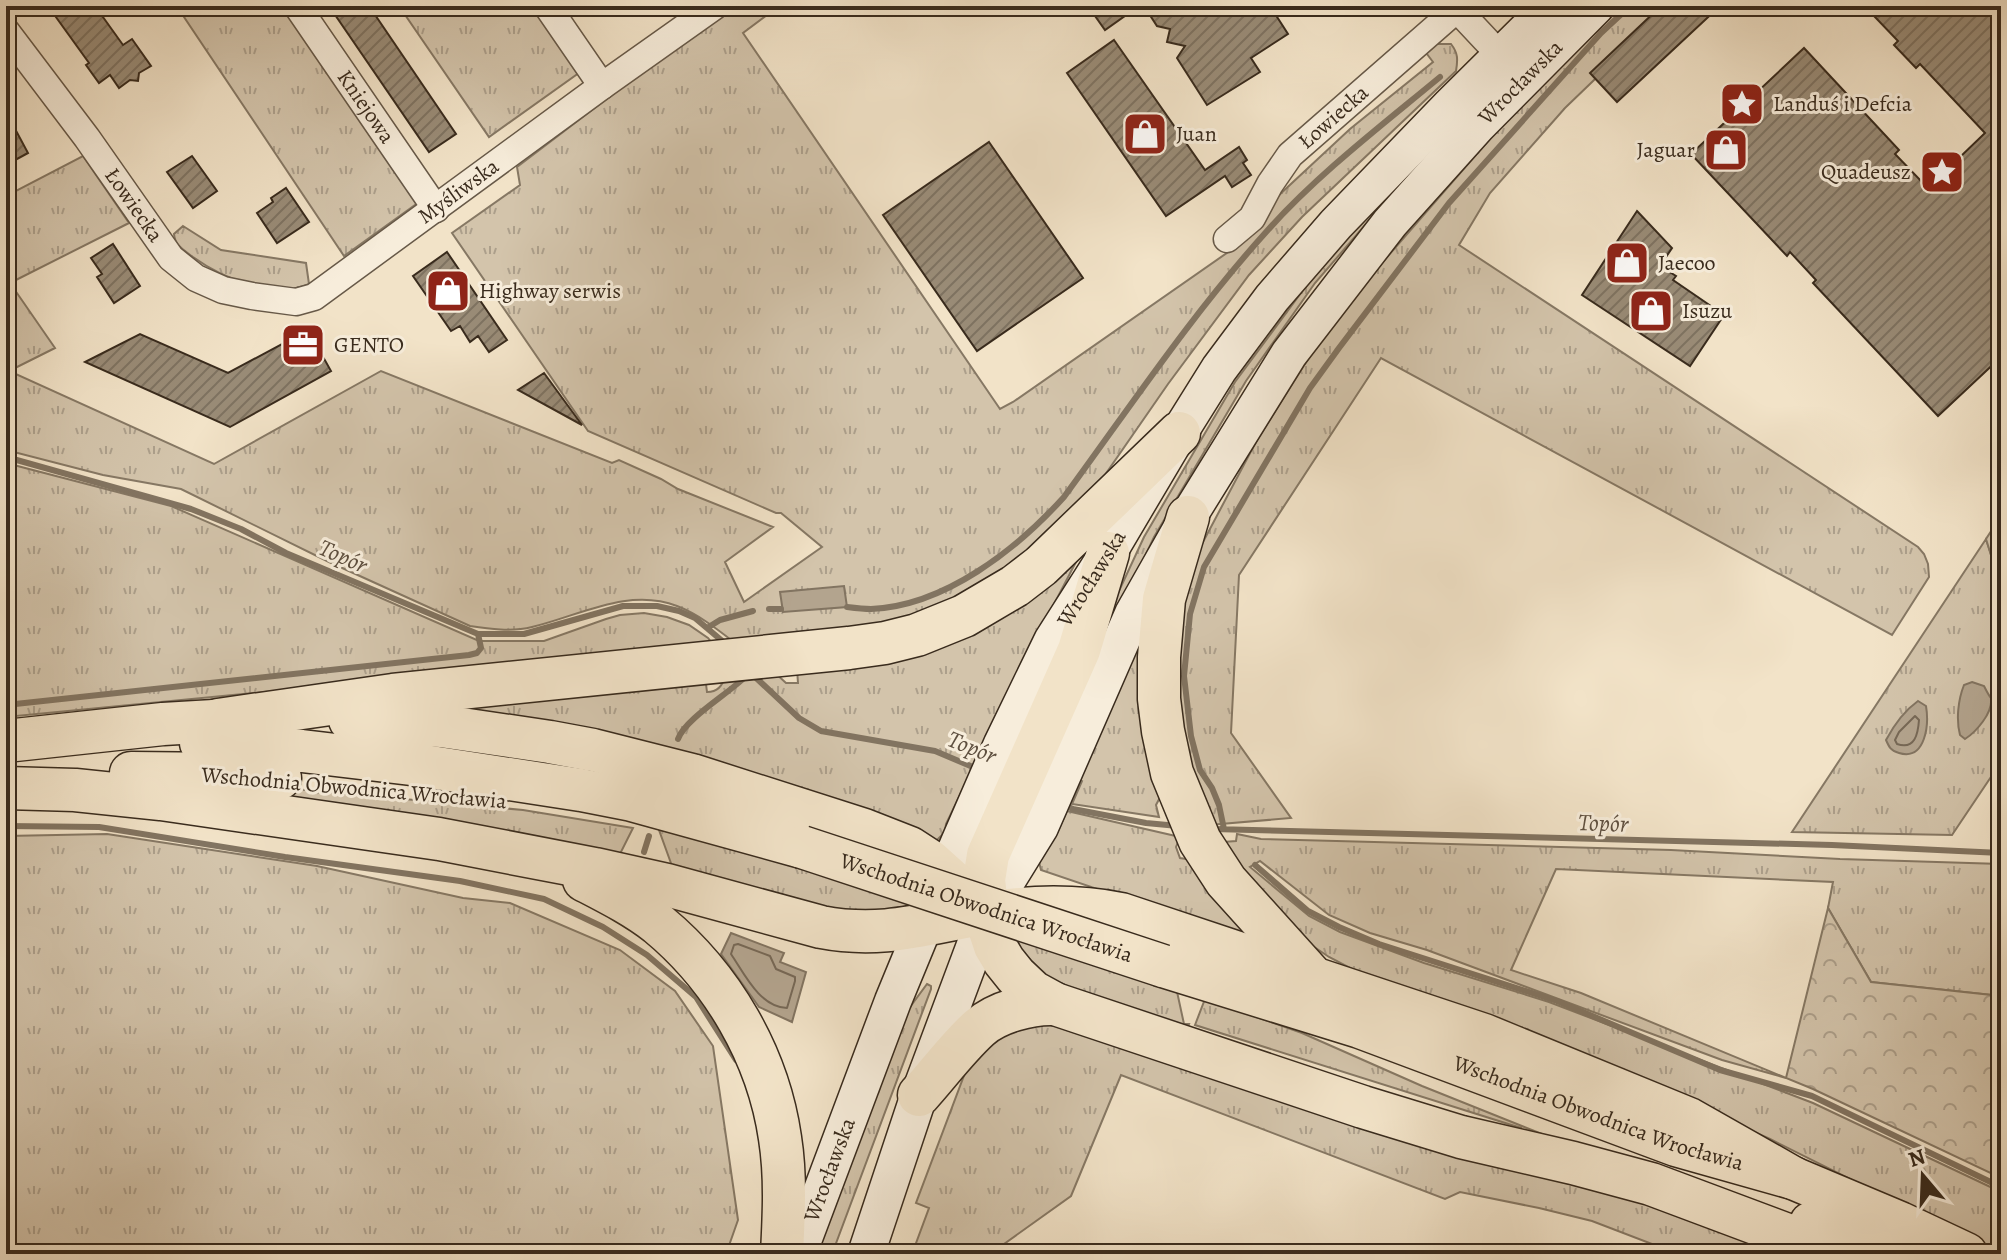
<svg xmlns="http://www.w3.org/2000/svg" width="2007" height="1260" viewBox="0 0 2007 1260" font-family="Alegreya,serif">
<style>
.grass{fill:url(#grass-tufts);stroke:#867864;stroke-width:2}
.forest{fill:url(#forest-crowns);stroke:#867864;stroke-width:2}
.water{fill:#b3a48e;stroke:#827461;stroke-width:2}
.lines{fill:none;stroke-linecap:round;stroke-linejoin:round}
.shore{stroke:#766856;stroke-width:2}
.stream{stroke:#827461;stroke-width:6}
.building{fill:url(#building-hatch);stroke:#392b1d;stroke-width:2}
.street-casing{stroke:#675948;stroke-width:29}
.secondary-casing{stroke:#392b1d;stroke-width:39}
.primary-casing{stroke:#392b1d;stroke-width:45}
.street{stroke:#f7eddb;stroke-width:26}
.secondary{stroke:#f7eddb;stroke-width:36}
.primary{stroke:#f2e3c8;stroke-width:42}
.primary-bridge-casing{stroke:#392b1d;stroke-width:45;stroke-linecap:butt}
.primary-bridge{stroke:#f2e3c8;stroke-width:42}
.labels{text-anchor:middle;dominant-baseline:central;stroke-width:6;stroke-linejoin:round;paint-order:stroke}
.street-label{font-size:22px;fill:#392b1d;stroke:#f7eddb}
.poi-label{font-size:22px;fill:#392b1d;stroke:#f7eddb;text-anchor:start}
.water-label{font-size:24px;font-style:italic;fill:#5e4f3f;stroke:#f7eddb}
</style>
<defs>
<pattern id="grass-tufts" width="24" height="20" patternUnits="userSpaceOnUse" patternTransform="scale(2)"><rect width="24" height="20" fill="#d3c4ab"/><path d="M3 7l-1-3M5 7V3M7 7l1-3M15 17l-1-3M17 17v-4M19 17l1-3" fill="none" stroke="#ac9f8b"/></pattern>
<pattern id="forest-crowns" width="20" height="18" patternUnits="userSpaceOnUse" patternTransform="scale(2)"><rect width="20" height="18" fill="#d3c4ab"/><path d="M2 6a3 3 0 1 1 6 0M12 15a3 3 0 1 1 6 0" fill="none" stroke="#ac9f8b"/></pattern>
<pattern id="building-hatch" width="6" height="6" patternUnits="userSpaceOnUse" patternTransform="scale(2)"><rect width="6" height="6" fill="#998b76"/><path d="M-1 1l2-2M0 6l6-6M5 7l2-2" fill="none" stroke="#7e7260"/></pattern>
</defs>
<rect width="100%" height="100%" fill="#f2e3c8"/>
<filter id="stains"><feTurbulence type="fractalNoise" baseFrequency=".0025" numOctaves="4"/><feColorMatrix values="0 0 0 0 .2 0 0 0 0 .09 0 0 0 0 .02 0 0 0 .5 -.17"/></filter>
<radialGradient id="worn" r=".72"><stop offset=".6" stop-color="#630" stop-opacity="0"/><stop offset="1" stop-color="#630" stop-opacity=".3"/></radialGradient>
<path class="grass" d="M200 6H310L433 192 344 256 184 17Z
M399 6H538L583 70 489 137Z
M735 6H779L743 33 1000 409 1013 402 1234 248 1277 197 1350 129 1433 62 1424 50 1435 44H1451C1458 53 1458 59 1456 71L1302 217 1249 275 1168 384 1100 482 1011 571 910 620 735 643C717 629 698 614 677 606 628 587 579 616 532 627 512 632 489 629 470 626L329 562 181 489 103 475 6 450V196L83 156 129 223 10 283 55 348 9 371 214 464 381 371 612 463 619 460 661 479 678 489 773 527 725 562 744 602 822 547 781 513H776L588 431 452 233 520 185 517 167 621 88Z
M1616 6H1671L1565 108 1490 193 1459 245 1918 547 1924 554 1928 564 1929 577 1892 635 1381 358 1239 575 1231 733 1291 818 1209 825 1183 770 1169 659 1194 559 1257 440 1310 356 1368 279 1556 63Z
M1389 191 1392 194 1315 283 1246 381 1154 537 1119 612 1085 694 1099 634 1144 537 1235 382 1315 274Z
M183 226 221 250 306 263 309 284C275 300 222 278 193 257 184 250 175 246 174 234Z
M6 463 171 506 479 641H544L606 619 620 615 644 613 667 617 689 625 708 638 716 648 6 717Z
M1986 539 2001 587V762L1952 835 1792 832Z
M1077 560 1027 656 946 824 945 832 936 841 390 706 705 676 707 692C718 692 723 686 725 675L773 671 786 683H798L797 669Z
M1146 617 1164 790 1156 805 1159 817 1072 804 1082 781 1076 777Z
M196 780 523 810 633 828 620 854Z
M1067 811 1180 837 1176 847 1180 858 1193 860 1265 946 1041 870 1039 862 1051 834 1056 835Z
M659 830 746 845 913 904 904 912 847 917 672 866Z
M107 834 317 866 463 898 510 903 620 950 675 991 713 1046 738 1220 726 1254H6V836Z
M1237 834 1261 839 1671 850 1840 859 2001 864V996L1871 982 1828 908 1833 882 1556 869 1511 970 1581 993 1786 1078 1722 1060 1427 950 1370 933 1329 915 1260 861 1250 867 1309 916 1340 932 1424 963 1549 1002 1813 1103 2001 1192V1252L1924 1216 1770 1139 1568 1050 1369 978 1329 957 1295 934 1222 842 1236 841Z
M1017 937 1176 987 1184 1024H1189L1186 1031 1054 985 1020 949Z
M927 984 931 986V989L832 1254H812L899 1022Z
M1205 999 1302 1033 1422 1086 1562 1142 1519 1135 1521 1128 1195 1025Z
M1034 1014 1817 1254H1678L1592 1221 1539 1208 1460 1192 1445 1199 1121 1075 1071 1196 990 1254H912L929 1208 916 1203 965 1073 981 1046Z"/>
<path class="forest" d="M2001 516V587L1986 539Z
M1828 908 1871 982 2001 996V1178L1813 1089 1786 1078Z"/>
<path class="water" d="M844 586 847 607 783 612 780 592Z
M1972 682 1984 686C1985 688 1990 697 1991 698 1993 713 1976 732 1965 739L1960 735C1956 720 1958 700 1964 685Z
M1918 701 1926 706C1929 724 1926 761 1899 753 1891 751 1889 747 1886 740 1894 725 1904 711 1918 701Z
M731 933 784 953 780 962 806 972 792 1022 759 1007 721 954Z"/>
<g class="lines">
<path class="shore" d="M1915 716 1919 720C1918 734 1915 750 1897 744L1895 740 1899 732Z
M738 944 770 956 776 969 795 977V981L787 1008C760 1007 745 975 731 954L734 945Z"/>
<path class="stream" d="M6 457 191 509 241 529 286 553 478 634H524L623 606H657L679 611 695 618 727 645
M847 607C855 608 863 609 871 609 945 606 1017 549 1064 497 1130 407 1192 314 1267 231 1318 174 1381 126 1440 77
M769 609H781
M707 628 720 620 753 611
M753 675 799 718 821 731 935 751 980 770
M6 705 469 655 477 653 481 648 478 634
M678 739C685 719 728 694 745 677
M1064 805 1073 809 1146 823 1178 826
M6 826 99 827 285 857 460 881 544 899 603 927 647 955 696 997 736 1060
M1213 829 1832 845 2001 853
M1224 829 1219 805 1212 788 1200 770 1191 736 1184 676 1190 614 1204 567 1310 388 1339 348 1449 203 1601 33 1630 6
M644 852 649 836
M1255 865 1308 911 1339 927 1379 944 1557 1001 1720 1070 1812 1096 2001 1187"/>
</g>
<path class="building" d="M48 6H95L123 45 132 39 151 66 139 73 138 81 130 80 119 88 110 75 99 83 86 65 89 63Z
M329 6H369L456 134 429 152Z
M1088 6H1139L1105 30Z
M1144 6H1270L1288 34 1251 58 1260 72 1207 105 1177 58 1185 46 1167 42 1170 29 1157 26Z
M1661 6H1720L1617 102 1590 73Z
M1884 6H2001V357L1938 416 1813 283 1816 280 1790 252 1787 256 1691 154 1804 48 1899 150 1895 154 1921 181 1925 178 1931 185 1985 133 1920 64 1916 68 1894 45 1898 41 1874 16Z
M1114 40 1205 170 1239 147 1247 160 1243 163 1251 175 1232 187 1225 176 1166 216 1067 73Z
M6 112 28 153 6 165Z
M989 142 1083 278 977 351 883 215Z
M192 156 217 191 193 208 167 172Z
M286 188 309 222 277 243 257 213 273 202 271 198Z
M1637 211 1672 248 1660 266 1676 276 1673 280 1724 315 1690 366 1582 295Z
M113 244 140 286 114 303 97 277 102 274 91 258Z
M447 252 507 340 489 352 478 336 470 342 460 326 451 331 413 276Z
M308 330 331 371 230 427 85 362 140 334 228 373Z
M544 373 582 425 518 390Z"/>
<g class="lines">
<g class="street-casing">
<g id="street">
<path id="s1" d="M297 6 436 209"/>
<path d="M547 6 602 86"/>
<path d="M1454 6 1500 55"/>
<path id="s2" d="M6 31 87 138 171 258 196 278 223 290 252 296 296 302 314 297 602 86 715 6"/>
<path id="s3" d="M1227 239 1252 218 1270 184 1290 155 1457 9"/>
</g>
</g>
<g class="secondary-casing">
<g id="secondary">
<path id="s4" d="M798 1254 893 1001 945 875 1002 744 1052 641 1108 553 1179 433 1219 369 1272 298 1336 224 1451 105 1551 6"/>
<path id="s5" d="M866 1254 919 1095 987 913 1040 827 1133 614 1188 517 1289 354 1390 223 1478 125 1596 6"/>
</g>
</g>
<g class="primary-casing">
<g id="primary">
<path d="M1188 517 1164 599 1159 657V699L1163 731 1172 773 1200 841 1226 881 1309 973"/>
<path d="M1108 553 1079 650 988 855 984 880 990 931 995 946 1004 961 1016 976 1033 992 1055 1004 1363 1107 1461 1137 1573 1163 1651 1184 1838 1254"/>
<path d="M218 720 393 695 849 648 885 643 917 635 964 616 1015 586 1041 566 1179 433"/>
<path d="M350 720 441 726 550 742 593 750 692 775 864 830 910 848 930 861 981 907"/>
<path d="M6 741 163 724 248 719"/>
<path d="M201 743 302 751 411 764 581 790 632 800 802 847"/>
<path d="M131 773 227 774 280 778"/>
<path d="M6 788 75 790 161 799 439 839 595 869 667 885 821 927C883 939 926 923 986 913 1031 906 1076 905 1121 914L1484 1035 1689 1119 1793 1178"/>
<path d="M584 880C609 893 635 906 658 924 722 977 768 1055 780 1138 786 1176 784 1215 782 1254"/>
<path id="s6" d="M1163 966 1360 1027 1676 1145 1793 1178 1900 1223 1966 1254"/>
<path d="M919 1095C939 1073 957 1048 979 1028 997 1012 1031 1003 1055 1004"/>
<path d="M1811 1223 1887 1254"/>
</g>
</g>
<use href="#street" class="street"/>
<use href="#secondary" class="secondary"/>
<use href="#primary" class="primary"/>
<g class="primary-bridge-casing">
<g id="primary-bridge">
<path id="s7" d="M802 847 1163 966"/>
</g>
</g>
<use href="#primary-bridge" class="primary-bridge"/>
</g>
<defs>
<g id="sight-square" transform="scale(2.3)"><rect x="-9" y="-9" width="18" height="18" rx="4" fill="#8f2418" stroke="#f7eddb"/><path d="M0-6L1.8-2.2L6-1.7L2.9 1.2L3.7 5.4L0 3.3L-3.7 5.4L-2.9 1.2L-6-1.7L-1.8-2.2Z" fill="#fff"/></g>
<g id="shop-square" transform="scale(2.3)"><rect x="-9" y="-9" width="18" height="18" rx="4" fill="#8f2418" stroke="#f7eddb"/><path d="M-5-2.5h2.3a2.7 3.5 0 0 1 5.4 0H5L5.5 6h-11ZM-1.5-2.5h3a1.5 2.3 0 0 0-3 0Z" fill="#fff"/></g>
<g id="office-square" transform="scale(2.3)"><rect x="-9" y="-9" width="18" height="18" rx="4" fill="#8f2418" stroke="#f7eddb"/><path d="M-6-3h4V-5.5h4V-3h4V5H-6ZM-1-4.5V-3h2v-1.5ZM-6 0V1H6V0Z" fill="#fff"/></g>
</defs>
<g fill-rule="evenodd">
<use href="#sight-square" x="1742" y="104"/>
<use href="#shop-square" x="1145" y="134"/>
<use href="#shop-square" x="1726" y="150"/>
<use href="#sight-square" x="1942" y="172"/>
<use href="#shop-square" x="1627" y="263"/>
<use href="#shop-square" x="448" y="291"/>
<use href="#shop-square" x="1651" y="311"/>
<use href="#office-square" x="303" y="345"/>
</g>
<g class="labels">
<g class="street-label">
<text stroke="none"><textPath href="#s5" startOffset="1356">Wrocławska</textPath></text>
<text stroke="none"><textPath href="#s1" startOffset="122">Kniejowa</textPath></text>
<text stroke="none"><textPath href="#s3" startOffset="164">Łowiecka</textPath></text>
<text stroke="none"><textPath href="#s2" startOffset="614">Myśliwska</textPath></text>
<text stroke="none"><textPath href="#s2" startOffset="216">Łowiecka</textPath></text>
<text stroke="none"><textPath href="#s4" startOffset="738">Wrocławska</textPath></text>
<text transform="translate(354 788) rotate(5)">Wschodnia Obwodnica Wrocławia</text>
<text stroke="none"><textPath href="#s7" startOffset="194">Wschodnia Obwodnica Wrocławia</textPath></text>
<text stroke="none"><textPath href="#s6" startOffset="460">Wschodnia Obwodnica Wrocławia</textPath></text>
<text stroke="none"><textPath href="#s4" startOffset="90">Wrocławska</textPath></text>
</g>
<g class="poi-label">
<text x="1773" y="104">Landuś i Defcia</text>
<text x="1176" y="134">Juan</text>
<text x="1695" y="150" text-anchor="end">Jaguar</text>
<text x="1911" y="172" text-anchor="end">Quadeusz</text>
<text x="1658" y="263">Jaecoo</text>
<text x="479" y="291">Highway serwis</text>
<text x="1682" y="311">Isuzu</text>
<text x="334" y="345">GENTO</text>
</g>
<g class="water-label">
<text transform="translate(343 556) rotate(24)">Topór</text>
<text transform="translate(972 747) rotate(22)">Topór</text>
<text transform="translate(1603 823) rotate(2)">Topór</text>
</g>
</g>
<rect width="2007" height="1260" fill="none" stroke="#f2e3c8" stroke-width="32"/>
<rect x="8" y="8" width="1991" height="1244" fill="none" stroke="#392b1d" stroke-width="4"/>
<rect x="16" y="16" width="1975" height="1228" fill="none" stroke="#392b1d" stroke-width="2"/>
<g transform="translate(1923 1176) rotate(341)" stroke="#f7eddb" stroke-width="6" paint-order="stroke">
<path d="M0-6L14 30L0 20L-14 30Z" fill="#392b1d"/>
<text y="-12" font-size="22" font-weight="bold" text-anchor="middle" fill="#392b1d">N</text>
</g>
<rect width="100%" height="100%" filter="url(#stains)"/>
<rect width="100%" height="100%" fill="url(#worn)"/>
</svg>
